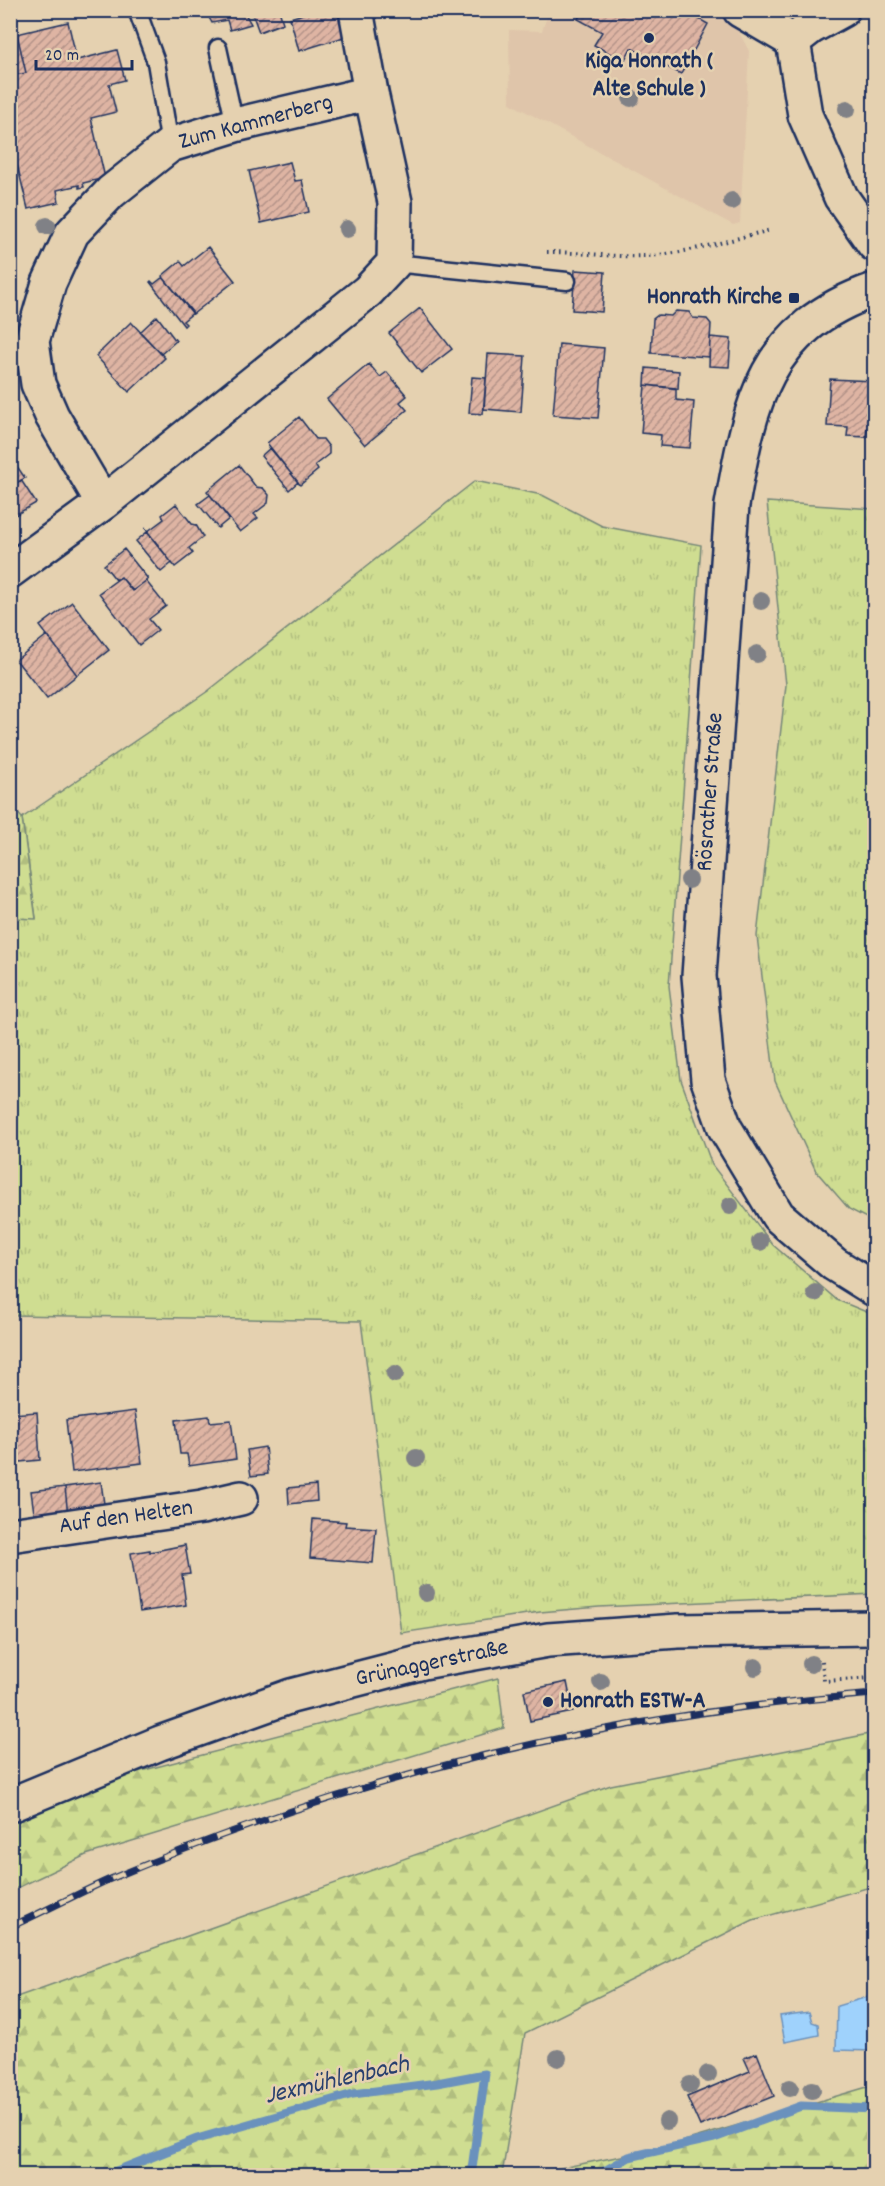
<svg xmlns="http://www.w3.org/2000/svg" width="885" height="2186" viewBox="0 0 885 2186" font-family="Dekko,sans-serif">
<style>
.built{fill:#dfc5aa}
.grass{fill:url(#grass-tufts);stroke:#758678;stroke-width:1.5}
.forest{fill:url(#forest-firs);stroke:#758678;stroke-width:1.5}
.water{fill:#9fd2fc;stroke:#6a91bd;stroke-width:1.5}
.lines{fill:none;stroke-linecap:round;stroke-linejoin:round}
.stream{stroke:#6a91bd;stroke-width:9}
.building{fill:url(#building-hatch);stroke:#1b2f5e;stroke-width:1.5}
.service-casing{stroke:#1b2f5e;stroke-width:21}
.minor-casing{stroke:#1b2f5e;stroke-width:38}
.tertiary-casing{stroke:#1b2f5e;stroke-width:38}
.path{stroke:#1b2f5e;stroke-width:4;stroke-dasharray:1.5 4.5;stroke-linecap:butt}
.service{stroke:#e5d1b0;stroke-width:16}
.minor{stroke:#e5d1b0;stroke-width:33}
.tertiary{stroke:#e5d1b0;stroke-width:33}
.rail-casing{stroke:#1b2f5e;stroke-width:7}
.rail{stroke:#e5d1b0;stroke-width:4.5;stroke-dasharray:14;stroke-linecap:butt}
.tree{fill:#808186}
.poi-dot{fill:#1b2f5e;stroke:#e5d1b0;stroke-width:2}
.labels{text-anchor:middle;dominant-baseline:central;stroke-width:5;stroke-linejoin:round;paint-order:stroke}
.poi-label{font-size:24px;font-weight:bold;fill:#1b2f5e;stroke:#e5d1b0}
.street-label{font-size:24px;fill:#1b2f5e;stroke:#e5d1b0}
.water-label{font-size:26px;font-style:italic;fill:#283f6e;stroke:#e5d1b0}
</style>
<defs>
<pattern id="grass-tufts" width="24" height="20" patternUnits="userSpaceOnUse" patternTransform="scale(1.5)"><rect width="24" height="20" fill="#cfdd91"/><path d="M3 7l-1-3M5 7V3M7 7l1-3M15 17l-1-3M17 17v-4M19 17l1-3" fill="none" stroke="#b1be7f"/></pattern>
<pattern id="forest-firs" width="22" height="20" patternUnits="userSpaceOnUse" patternTransform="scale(1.5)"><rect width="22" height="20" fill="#cfdd91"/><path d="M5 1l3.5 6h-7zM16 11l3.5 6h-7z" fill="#b1be7f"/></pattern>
<pattern id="building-hatch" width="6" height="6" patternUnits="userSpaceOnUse" patternTransform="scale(1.5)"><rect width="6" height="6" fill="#deb4a3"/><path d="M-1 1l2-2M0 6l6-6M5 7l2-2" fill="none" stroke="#b39388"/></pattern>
</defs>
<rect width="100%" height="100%" fill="#e5d1b0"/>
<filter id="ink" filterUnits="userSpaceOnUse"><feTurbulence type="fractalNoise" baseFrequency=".0167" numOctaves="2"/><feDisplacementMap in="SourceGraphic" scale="12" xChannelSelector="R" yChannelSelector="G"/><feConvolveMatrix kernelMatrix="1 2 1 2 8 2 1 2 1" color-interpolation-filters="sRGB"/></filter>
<g filter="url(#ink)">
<path class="built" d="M715 10 732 19 749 51 740 223 733 225 510 103 509 30 542 31 549 11Z"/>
<path class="grass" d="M475 481 542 495 602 526 701 545 669 986 681 1080 712 1165 773 1245 837 1300 874 1315V1594L599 1607 540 1612 401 1633 361 1321 11 1315V918H36L22 818 208 691Z
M767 502 874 509V1222L849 1209 816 1171 775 1081 757 936 786 685Z"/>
<path class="forest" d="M11 805 22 818 36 919 11 918Z
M498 1678 504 1728 86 1855 11 1891V1816L110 1779Z
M874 1733V1886L753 1920 525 2033 502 2175H11V1999L611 1785Z
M874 2085V2175H525L657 2149Z"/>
<path class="water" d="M874 1995V2051L836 2050 837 2006Z
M809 2012 812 2022 818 2024 819 2035 785 2042 780 2016Z"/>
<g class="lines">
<path class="stream" d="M104 2176 197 2139 353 2094 437 2083 485 2074 471 2176
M596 2176 629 2157 714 2138 801 2106 874 2109"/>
</g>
<path class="building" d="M205 10H243L251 24 230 30 227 20 212 23Z
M251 10H279L283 23 259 32Z
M316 10H337L344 37 299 51 290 18Z
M583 10H683L708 24 681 74 631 48 624 61 594 45 602 32 578 19Z
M68 22 77 60 117 50 125 80 109 84 116 112 91 118 105 178 83 183 84 187 79 188V185L57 190 59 202 28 209 10 136V98L14 97 10 76 26 73 17 34Z
M17 34 26 73 10 76V36Z
M290 162 295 181 302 180 309 212 261 223 249 171Z
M208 247 235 281 193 314 162 276 180 261 184 266Z
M575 270 605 272 602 312 572 310Z
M163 277 193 313 183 321 186 324 184 326 150 282 151 281 154 284Z
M420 308 452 349 421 373 389 333Z
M676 311 689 312 693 318 707 319 711 324 709 357 651 353 653 319 658 315 671 316Z
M157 316 176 341 161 354 140 332Z
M131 322 165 358 129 392 96 356Z
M710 337 731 339 729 367 709 366Z
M559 344 604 348 598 418 553 415Z
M488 354 525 356 521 412 484 409Z
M369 364 380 377 387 372 407 396 400 402 407 410 365 445 327 399Z
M646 368 679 371 678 389 645 385Z
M472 377 486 378 483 414 469 413Z
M830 379 874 381V428H867L866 437 847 436 848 427 827 426Z
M645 385 676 388V400L694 402 690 448 660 446 661 435 641 433Z
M299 417 316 439H323L329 447V454L315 465 318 470 300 485 267 443Z
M270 448 298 482 289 490 261 456Z
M10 456 25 478 10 487Z
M239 465 256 487 263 488 269 495 268 503 254 514 258 518 240 532 207 491Z
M21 480 36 503 10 518V487Z
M210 495 229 519 218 528 198 504Z
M176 504 192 524 196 525 203 537 189 548 193 553 175 567 145 528 148 531 164 519 162 515Z
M147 532 172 563 161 572 136 541Z
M124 549 148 579 133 591 121 577 116 580 104 565Z
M121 577 132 591 146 581 166 606 149 619 158 630 139 645 99 593Z
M72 602 109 650 77 675 40 626Z
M47 635 77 675 47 699 16 660Z
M10 1410 12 1414 37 1412 40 1460 10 1463Z
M135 1411 142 1463 72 1472 66 1420Z
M209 1416 210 1422 231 1420 236 1459 189 1466 187 1454H180L176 1420Z
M265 1447 268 1474 251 1476 247 1450Z
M101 1482 105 1511 68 1516 65 1487Z
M316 1485 317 1501 289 1504 288 1488Z
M65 1487 68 1516 35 1520 31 1491Z
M313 1519 346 1522 345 1526 376 1528 373 1563 310 1558Z
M185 1545 190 1574 182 1575 186 1605 140 1612 131 1553 150 1550V1552Z
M567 1682 573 1712 530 1721 524 1691Z
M757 2053 774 2096 700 2126 687 2097 750 2071 744 2058Z"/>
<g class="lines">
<g class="service-casing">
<path id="service" d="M137 10 156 62 170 145
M218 48 235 125
M394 263 567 281"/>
</g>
<g class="minor-casing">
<path id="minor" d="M740 10 793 41
M793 41 805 115 841 197 874 244
M793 41 811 27 842 10
M103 503 52 416 38 384 32 341 49 283 72 233 111 192 170 145 235 125 371 93 356 10
M10 571 103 503 368 291 394 263 395 202 371 93
M10 1535 202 1507 241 1498"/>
</g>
<g class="tertiary-casing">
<path id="tertiary" d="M874 290C764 328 750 402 732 505L699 976 708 1080 725 1128 778 1216 834 1264 874 1289
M10 1805 160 1743 291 1696 423 1662 548 1640 678 1631 874 1628"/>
</g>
<path class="path" d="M547 252C584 252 620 259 658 255 692 252 736 238 771 230
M822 1661 824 1681 874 1678"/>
<use href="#service" class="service"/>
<use href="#minor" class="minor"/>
<use href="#tertiary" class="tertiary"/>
<g class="rail-casing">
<path id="rail" d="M10 1927C43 1912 75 1895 108 1880 356 1776 606 1714 874 1694"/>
</g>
<use href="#rail" class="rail"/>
</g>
<g class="tree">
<circle cx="631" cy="98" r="9"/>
<circle cx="847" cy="109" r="9"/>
<circle cx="732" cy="201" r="9"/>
<circle cx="47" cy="226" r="9"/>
<circle cx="347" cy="229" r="9"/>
<circle cx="761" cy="601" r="9"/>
<circle cx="757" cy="654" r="9"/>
<circle cx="689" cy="880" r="9"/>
<circle cx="730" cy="1206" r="9"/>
<circle cx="760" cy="1242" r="9"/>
<circle cx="815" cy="1293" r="9"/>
<circle cx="395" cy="1374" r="9"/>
<circle cx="416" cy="1458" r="9"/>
<circle cx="426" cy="1593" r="9"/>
<circle cx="811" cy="1664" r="9"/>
<circle cx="755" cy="1667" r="9"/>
<circle cx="601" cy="1682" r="9"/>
<circle cx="558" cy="2058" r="9"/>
<circle cx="708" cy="2074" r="9"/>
<circle cx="690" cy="2085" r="9"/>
<circle cx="790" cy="2088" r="9"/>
<circle cx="812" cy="2090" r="9"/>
<circle cx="667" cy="2121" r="9"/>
</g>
</g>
<g class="poi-dot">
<circle cx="649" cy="38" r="6"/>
<rect x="788" y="292" width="12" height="12" rx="3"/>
<circle cx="548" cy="1702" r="6"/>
</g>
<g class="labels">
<g class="poi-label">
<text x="649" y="62">Kiga Honrath (<tspan x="649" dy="28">Alte Schule )</tspan></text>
<text x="782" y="298" text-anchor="end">Honrath Kirche</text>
<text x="560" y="1702" text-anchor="start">Honrath ESTW-A</text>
</g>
<g class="street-label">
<text transform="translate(256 123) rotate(-15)">Zum Kammerberg</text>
<text transform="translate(711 792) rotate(-86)">Rösrather Straße</text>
<text transform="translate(126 1518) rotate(-8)">Auf den Helten</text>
<text transform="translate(432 1664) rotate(-12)">Grünaggerstraße</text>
</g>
<g class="water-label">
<text transform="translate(337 2081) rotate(-13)">Jexmühlenbach</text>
</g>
</g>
<rect width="885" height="2186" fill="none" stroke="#e5d1b0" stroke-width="36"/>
<rect x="18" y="18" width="849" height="2150" fill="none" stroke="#1b2f5e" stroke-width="2" filter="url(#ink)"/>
<path d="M36 60v9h96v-9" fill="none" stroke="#1b2f5e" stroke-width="3"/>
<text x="45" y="60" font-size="18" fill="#1b2f5e" stroke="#e5d1b0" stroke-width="4.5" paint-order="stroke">20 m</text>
</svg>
